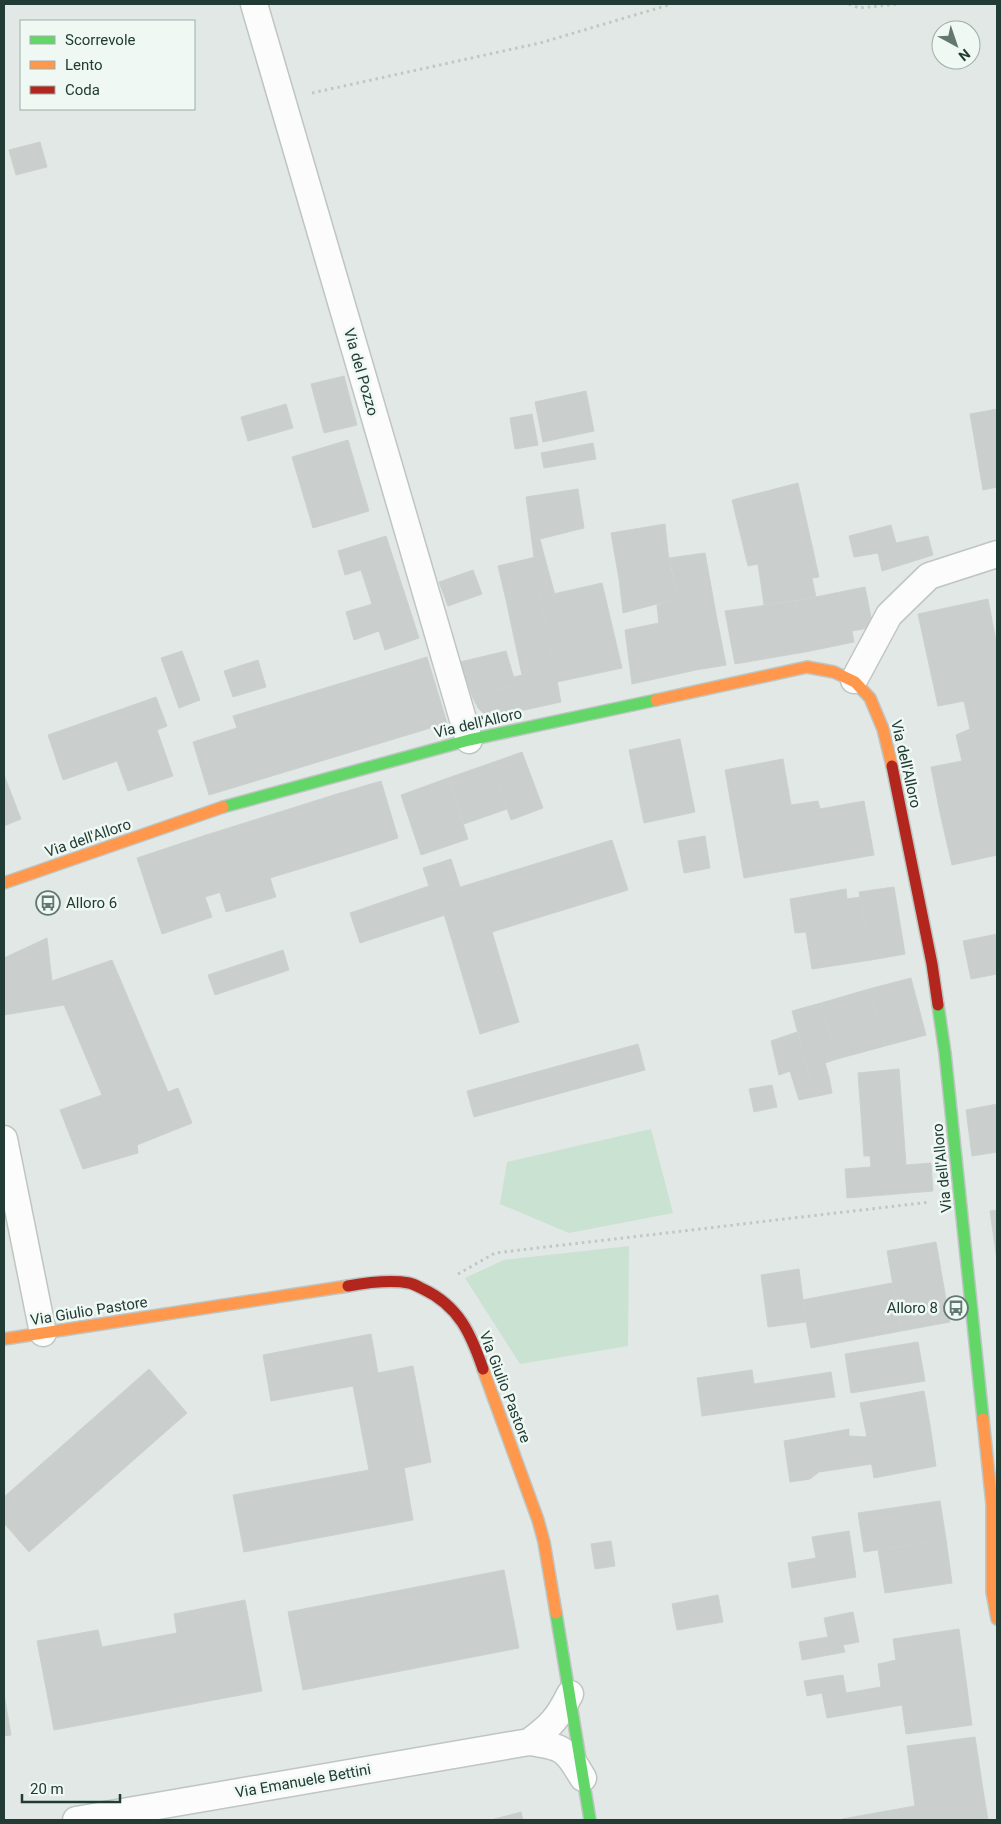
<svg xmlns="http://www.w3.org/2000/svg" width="1001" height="1824" viewBox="0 0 1001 1824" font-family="Roboto,sans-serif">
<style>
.green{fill:#cae2d1}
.building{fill:#cacfcd;stroke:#cbd1ce}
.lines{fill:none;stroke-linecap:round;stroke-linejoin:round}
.street-casing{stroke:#bfc5c2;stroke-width:29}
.fast-casing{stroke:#bec6c3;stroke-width:14}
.slow-casing{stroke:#bec6c3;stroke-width:14}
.jam-casing{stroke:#bec6c3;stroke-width:14}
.path{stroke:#bfc8c4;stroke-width:3;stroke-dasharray:2.5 4;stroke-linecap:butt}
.street{stroke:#fbfcfb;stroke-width:26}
.fast{stroke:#63d668;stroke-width:11}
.slow{stroke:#ff974d;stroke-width:11}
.jam{stroke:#b3261e;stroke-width:11}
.labels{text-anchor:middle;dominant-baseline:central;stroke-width:5;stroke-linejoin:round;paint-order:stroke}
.street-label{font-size:15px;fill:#203c34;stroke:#f0f8f4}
.poi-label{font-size:15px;fill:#203c34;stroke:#f0f8f4;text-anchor:start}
</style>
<rect width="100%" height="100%" fill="#e2e8e5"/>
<path class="green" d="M651 1129 673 1213 569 1233 500 1204 507 1162Z
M629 1246 628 1346 520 1364 465 1278 504 1260Z"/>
<path class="building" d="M40 142 47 167 16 175 9 150Z
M344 376 357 425 324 433 311 384Z
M586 391 594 431 543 442 535 402Z
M286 404 293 428 248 441 241 417Z
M997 409V487L983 490 970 414Z
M532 414 538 445 515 449 510 418Z
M348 440 369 511 313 528 292 457Z
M593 443 596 459 544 468 541 453Z
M798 483 819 577 812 578 816 597 764 605 758 564 748 566 732 500Z
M578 489 584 528 540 539 544 555 534 557 526 497Z
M665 524 668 553 616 562 611 533Z
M891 525 896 543 928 536 933 555 882 571 878 553 854 557 849 536Z
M386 536 419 638 385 650 379 631 354 640 346 612 372 604 361 570 345 575 338 551Z
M668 553 671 570 619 579 616 562Z
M705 553 716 614 687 619 696 670 632 684 625 630 659 623 657 605 679 598 669 558Z
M544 555 555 595 540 597V593L506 600 498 566Z
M473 570 482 594 448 606 439 582Z
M671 570 679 598 623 613 619 579Z
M602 583 622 668 557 682 540 597Z
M865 587 873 627 852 631 854 642 805 652 796 601Z
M540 593 561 702 488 718 478 708 472 696 516 685 514 677 522 675 506 600Z
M988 599 997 646V724L970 729 964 701 938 706 918 614Z
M796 601 805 652 735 664 725 611Z
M716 614 726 665 696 670 687 619Z
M182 651 200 700 179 708 161 658Z
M506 651 516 685 472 696 460 662Z
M427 657 447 723 209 795 193 742 237 728 233 716Z
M258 660 266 687 233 697 224 671Z
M156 697 167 726 157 730 173 776 128 791 117 761 63 780 48 735Z
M997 724V801L940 813 931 767 962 761 956 735 970 729Z
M680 739 695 812 644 823 629 750Z
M522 752 543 808 511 820 491 763Z
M783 759 791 805 818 801 820 809 864 801 874 855 744 878 725 770Z
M491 763 507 809 464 824 448 778Z
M4 775 21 819 4 826Z
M448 778 468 839 421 855 401 795Z
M381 781 398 838 355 852 337 794Z
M337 794 355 852 270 878 276 897 226 912 203 836Z
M997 801V855L952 865 940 813Z
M203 836 221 892 205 897 212 917 162 934 137 858Z
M705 836 710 868 684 873 678 841Z
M612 840 628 890 492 932 519 1022 480 1034 438 894Z
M451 859 460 887 438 894 445 915 360 943 350 913 429 886 423 868Z
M894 887 905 954 871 960 859 892Z
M846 889 847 899 861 897 871 960 812 969 806 932 795 933 790 899Z
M997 934V974L971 979 963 941Z
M47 938 52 981 112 960 168 1092 178 1088 192 1123 137 1145 138 1153 83 1169 60 1110 102 1095 64 1005 4 1015V958Z
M283 950 289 970 215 995 208 975Z
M911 978 926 1035 885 1046 869 989Z
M869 989 885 1046 837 1059 821 1003Z
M821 1003 837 1059 825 1063 829 1077 811 1082 792 1011Z
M797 1032 811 1082 829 1077 832 1093 799 1100 790 1071 779 1075 771 1041Z
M638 1044 645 1070 474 1117 467 1091Z
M899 1069 906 1165 931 1163 933 1191 847 1198 845 1169 871 1167 870 1156H864L858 1073Z
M772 1085 777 1107 754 1112 749 1089Z
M997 1104V1152L972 1156 966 1110Z
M997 1210V1260L990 1211Z
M936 1242 950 1322 901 1331 887 1251Z
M799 1269 806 1322 768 1327 761 1275Z
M892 1283 901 1331 811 1348 802 1300Z
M371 1334 378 1373 413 1366 431 1462 404 1468 413 1520 244 1552 233 1495 369 1470 353 1386 271 1401 263 1355Z
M918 1342 925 1381 851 1393 845 1354Z
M149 1369 187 1413 29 1552 4 1523V1497Z
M752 1370 754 1384 831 1372 835 1397 702 1416 697 1378Z
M924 1391 930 1425 867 1437 860 1403Z
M930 1425 936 1466 874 1478 867 1437Z
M849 1429V1436L867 1437 872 1464 819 1472 810 1479 790 1482 784 1441Z
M940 1501 946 1539 864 1552 858 1513Z
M849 1531 856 1577 792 1588 788 1563 816 1558 812 1537Z
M946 1539 952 1583 885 1593 878 1550Z
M611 1541 615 1566 595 1569 591 1544Z
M504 1570 519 1648 303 1690 288 1612Z
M718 1595 723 1622 677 1630 672 1604Z
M245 1600 262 1691 54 1730 37 1641 98 1630 102 1647 177 1633 174 1614Z
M853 1612 859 1642 843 1645 845 1652 802 1660 799 1642 828 1637 824 1618Z
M959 1629 972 1725 906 1734 893 1639Z
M896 1660 902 1705 827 1718 822 1693 807 1696 804 1681 843 1675 846 1693 881 1687 878 1664Z
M4 1694 11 1735 4 1736Z
M975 1737 984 1796 915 1806 907 1746Z
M984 1796 988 1820H842V1819L915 1806Z
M521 1812 523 1820H491Z"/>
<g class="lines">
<g class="street-casing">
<path id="street" d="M254 4 469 740
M854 680 889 615 929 576 997 554
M4 1139 43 1333
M529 1742C551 1726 558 1718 570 1694
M76 1820 529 1742C564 1747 566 1749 583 1778"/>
</g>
<g class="fast-casing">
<path id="fast" d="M223 807 469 740 656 700
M938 1005 945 1053 983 1419
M556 1613 590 1820"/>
</g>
<g class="slow-casing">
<path id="slow" d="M656 700 807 667 834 672 855 682 870 698 883 729 892 766
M4 883 223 807
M4 1339 348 1286
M483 1369 538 1520 544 1542 556 1613
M983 1419 992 1504V1592L997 1619"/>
</g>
<g class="jam-casing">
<path id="jam" d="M892 766 932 964 938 1005
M348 1286C365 1283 392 1280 409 1283 414 1284 419 1287 423 1289 459 1306 471 1334 483 1369"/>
</g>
<path class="path" d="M849 4 859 8 899 4
M312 93 540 43 672 4
M458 1274 495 1253 930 1202"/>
<use href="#street" class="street"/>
<use href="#fast" class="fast"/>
<use href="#slow" class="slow"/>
<use href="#jam" class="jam"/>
</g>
<defs>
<g id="bus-ring" transform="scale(1.25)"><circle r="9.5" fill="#f0f8f4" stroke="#647872" stroke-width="1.5"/><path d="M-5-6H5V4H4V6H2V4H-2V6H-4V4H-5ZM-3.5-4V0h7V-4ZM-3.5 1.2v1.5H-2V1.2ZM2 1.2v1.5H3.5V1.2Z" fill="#647872"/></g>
</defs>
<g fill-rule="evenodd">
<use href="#bus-ring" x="48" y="903"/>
<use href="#bus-ring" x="956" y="1308"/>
</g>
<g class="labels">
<g class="street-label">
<text transform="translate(361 372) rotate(74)">Via del Pozzo</text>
<text transform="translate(478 723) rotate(-13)">Via dell'Alloro</text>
<text transform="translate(906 764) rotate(77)">Via dell'Alloro</text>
<text transform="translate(88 838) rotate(-19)">Via dell'Alloro</text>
<text transform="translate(942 1168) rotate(-96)">Via dell'Alloro</text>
<text transform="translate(89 1311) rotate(-9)">Via Giulio Pastore</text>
<text transform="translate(505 1387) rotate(69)">Via Giulio Pastore</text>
<text transform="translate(303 1781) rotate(-10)">Via Emanuele Bettini</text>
</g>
<g class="poi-label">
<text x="66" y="903">Alloro 6</text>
<text x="938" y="1308" text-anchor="end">Alloro 8</text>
</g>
</g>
<rect width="1001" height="1824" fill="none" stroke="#203c34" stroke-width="10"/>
<rect x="20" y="20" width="175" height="90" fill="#f0f8f4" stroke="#9dada7"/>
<rect x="30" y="36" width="25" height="8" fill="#63d668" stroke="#9dada7"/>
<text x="65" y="45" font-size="15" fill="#203c34">Scorrevole</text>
<rect x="30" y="61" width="25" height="8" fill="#ff974d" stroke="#9dada7"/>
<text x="65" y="70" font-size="15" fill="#203c34">Lento</text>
<rect x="30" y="86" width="25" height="8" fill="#b3261e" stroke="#9dada7"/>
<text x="65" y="95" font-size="15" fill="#203c34">Coda</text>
<g transform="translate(956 45) rotate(140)"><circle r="24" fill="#f0f8f4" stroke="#9dada7"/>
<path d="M0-4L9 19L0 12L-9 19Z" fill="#647872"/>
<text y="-8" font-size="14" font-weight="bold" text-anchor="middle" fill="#203c34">N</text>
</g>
<path d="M22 1794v8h98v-8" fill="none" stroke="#203c34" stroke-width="2.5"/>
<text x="30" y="1794" font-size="15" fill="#203c34" stroke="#f0f8f4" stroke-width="4" paint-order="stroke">20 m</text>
</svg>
